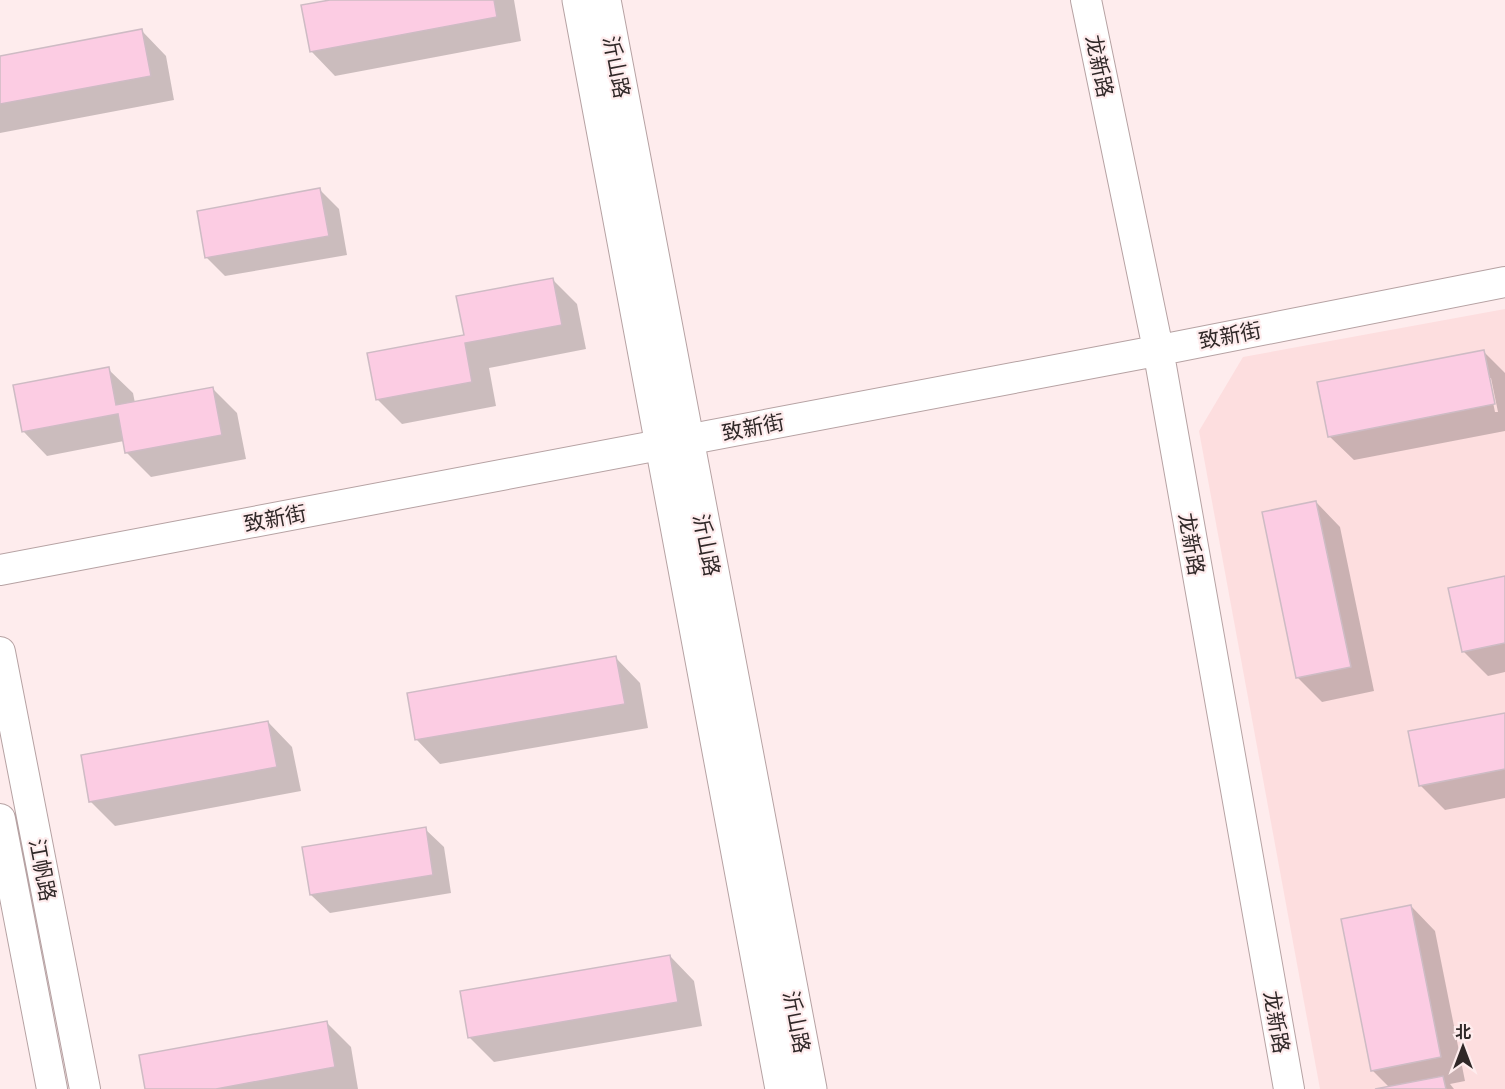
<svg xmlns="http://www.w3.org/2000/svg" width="1505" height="1089" viewBox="0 0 1505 1089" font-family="Mulish,'Noto Sans SC',sans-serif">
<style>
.built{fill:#fddedf}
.shadow{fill:#0003;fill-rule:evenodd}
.building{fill:#fccce3;stroke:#cebbc4;stroke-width:1.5}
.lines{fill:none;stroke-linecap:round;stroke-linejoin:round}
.tertiary-casing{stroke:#b6a2a3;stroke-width:32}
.secondary-casing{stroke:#b6a2a3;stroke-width:35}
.tertiary{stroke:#fff;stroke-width:30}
.secondary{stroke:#fff;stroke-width:33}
.labels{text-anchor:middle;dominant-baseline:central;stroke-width:4.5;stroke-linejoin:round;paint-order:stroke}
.street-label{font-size:21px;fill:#302828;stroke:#feeced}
</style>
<rect width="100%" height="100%" fill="#feeced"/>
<path class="built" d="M1505 309V1089H1320L1199 431 1243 357Z"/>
<path class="shadow" d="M338 0H514L521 41 335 76 311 51Z
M142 31 166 56 174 100 0 133V57Z
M320 190 339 209 347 255 225 276 207 258Z
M553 280 577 304 586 349 489 368 496 406 402 424 378 400 465 337Z
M1484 352 1505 373V431L1354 460 1329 436ZM1488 378H1491L1498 412H1495Z
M108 369 133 393 135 403 213 389 237 413 246 459 151 477 126 452 124 441 47 456 23 431Z
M1316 502 1340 527 1374 691 1322 702 1297 677Z
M1505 578V672L1488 676 1463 651Z
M616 658 640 683 648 728 440 764 416 739Z
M1505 714V798L1445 810 1420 785Z
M268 722 292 747 301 791 115 826 90 801Z
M425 829 444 847 451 893 330 913 311 895Z
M1411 906 1435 931 1465 1081 1450 1084 1454 1089H1383L1390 1088 1372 1070Z
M670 956 694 981 702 1026 494 1062 470 1038Z
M326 1022 351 1047 358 1089H146Z"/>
<path class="building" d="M330 0H494L497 17 310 52 301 5Z
M142 29 151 76 0 104V56Z
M320 188 329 236 205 258 197 211Z
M553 278 562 325 465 343 472 382 376 400 367 353 464 335 456 296Z
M1484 350 1495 404 1328 437 1317 382Z
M109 367 116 405 213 387 222 435 125 453 118 414 22 432 13 385Z
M1316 501 1351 667 1296 678 1262 512Z
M1505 576V643L1462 652 1448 588Z
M616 656 625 704 415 740 407 693Z
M1505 713V769L1419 786 1408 731Z
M268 721 277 767 89 802 81 755Z
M426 827 433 875 310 895 302 847Z
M1411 905 1441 1057 1371 1071 1341 919Z
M670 955 678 1002 468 1038 460 991Z
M327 1021 335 1067 216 1089H145L139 1055Z
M1443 1076 1446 1089H1375Z"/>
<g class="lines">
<g class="tertiary-casing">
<path id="tertiary" d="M1086 0 1158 349 1289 1089
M0 570 1140 354 1505 282
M0 652 85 1089
M0 819 52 1089"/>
</g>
<g class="secondary-casing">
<path id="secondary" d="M579 0 782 1089
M604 0 810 1089"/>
</g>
<use href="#tertiary" class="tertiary"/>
<use href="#secondary" class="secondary"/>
</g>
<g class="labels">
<g class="street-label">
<text transform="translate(1100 66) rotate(78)">龙新路</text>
<text transform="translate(617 67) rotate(79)">沂山路</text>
<text transform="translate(1230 335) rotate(-11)">致新街</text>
<text transform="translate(753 427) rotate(-11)">致新街</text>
<text transform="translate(275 518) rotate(-11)">致新街</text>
<text transform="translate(1192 544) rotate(80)">龙新路</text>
<text transform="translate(707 545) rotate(79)">沂山路</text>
<text transform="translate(43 870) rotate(79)">江帆路</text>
<text transform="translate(797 1022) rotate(79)">沂山路</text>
<text transform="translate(1277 1022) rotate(80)">龙新路</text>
</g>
</g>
<g transform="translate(1463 1047)" stroke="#feeced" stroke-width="4.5" paint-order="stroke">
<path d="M0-4.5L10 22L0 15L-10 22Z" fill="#302828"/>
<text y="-9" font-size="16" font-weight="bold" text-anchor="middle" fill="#302828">北</text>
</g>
</svg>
